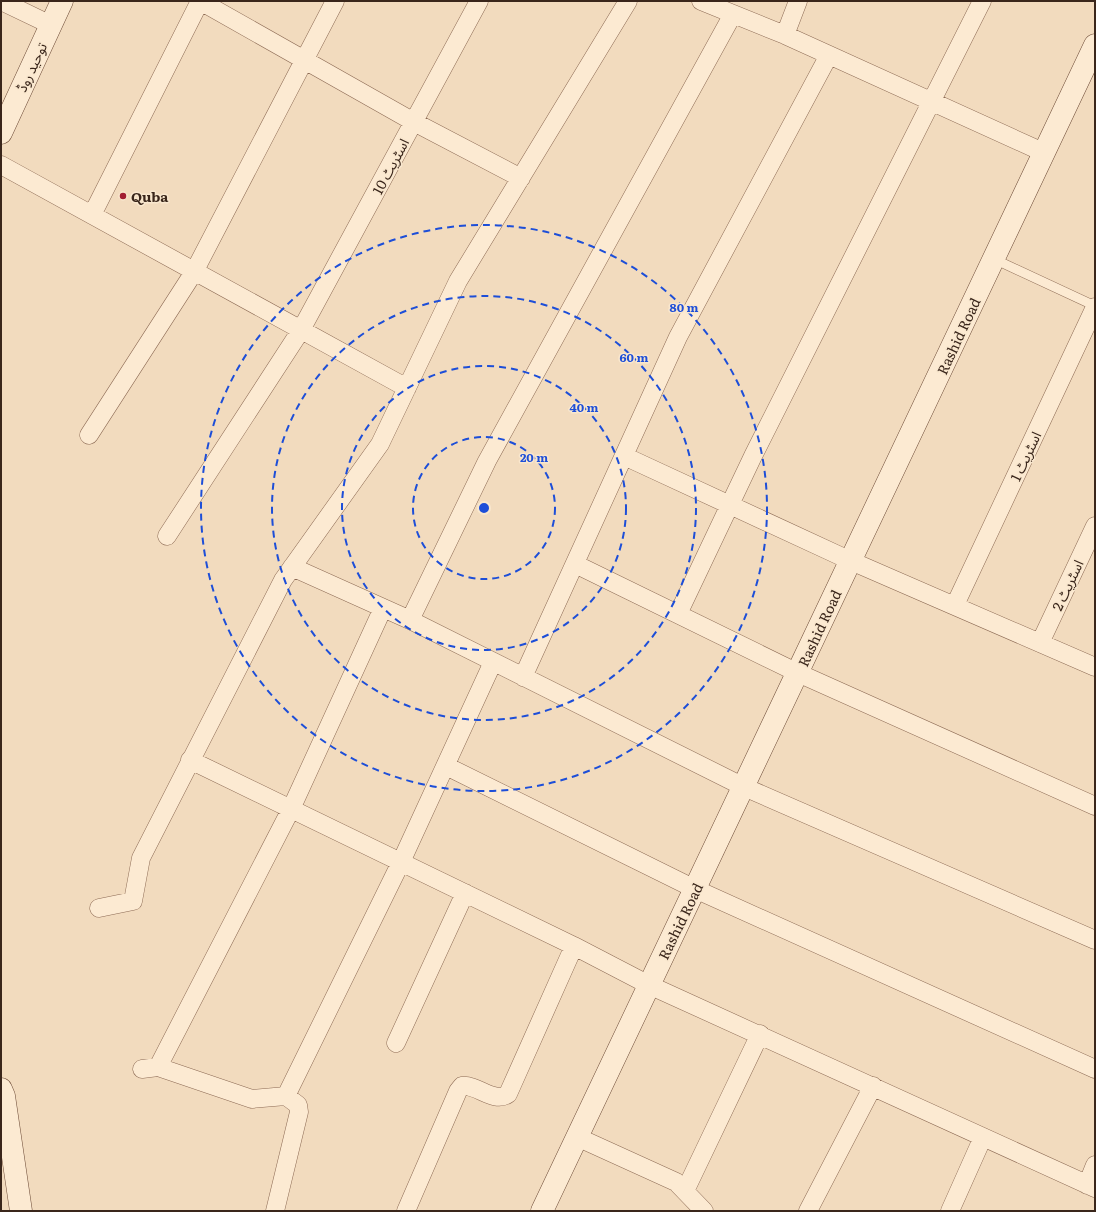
<svg xmlns="http://www.w3.org/2000/svg" width="1096" height="1212" viewBox="0 0 1096 1212" font-family="Literata,'Noto Sans Arabic',serif">
<style>
.lines{fill:none;stroke-linecap:round;stroke-linejoin:round}
.lane-casing{stroke:#8d6b55;stroke-width:10}
.street-casing{stroke:#8d6b55;stroke-width:19}
.secondary-casing{stroke:#6e4c38;stroke-width:23}
.lane{stroke:#fcead2;stroke-width:9}
.street{stroke:#fcead2;stroke-width:18}
.secondary{stroke:#fcead2;stroke-width:22}
.ring{fill:none;stroke:#1d4ed8;stroke-width:2;stroke-dasharray:7 5}
.poi-dot{fill:#a21e32;stroke:#f9e7ce;stroke-width:1.5}
.labels{text-anchor:middle;dominant-baseline:central;stroke-width:3;stroke-linejoin:round;paint-order:stroke}
.street-label{font-size:14px;fill:#3a261b;stroke:#f9e7ce}
.poi-label{font-size:14px;font-weight:bold;fill:#3a261b;stroke:#f9e7ce;text-anchor:start}
.centre{fill:#1d4ed8;stroke:#f9e7ce;stroke-width:2}
.ring-label{font-size:12px;text-anchor:middle;font-weight:bold;fill:#1d4ed8;stroke:#f9e7ce;stroke-width:3;stroke-linejoin:round;paint-order:stroke}
</style>
<rect width="100%" height="100%" fill="#f2dbbe"/>
<g class="lines">
<g class="lane-casing">
<path id="lane" d="M994 259 1095 306"/>
</g>
<g class="street-casing">
<path id="street" d="M1 1 51 25
M200 1 414 122 521 178
M701 1 785 35 798 1
M785 35 1045 153
M1 165 407 388
M92 215 200 1
M89 435 194 272 335 1
M624 456 851 561 1095 667
M167 536 301 330 479 1
M575 564 798 673 1095 806
M292 567 410 620 744 787 1095 940
M955 605 1095 307
M678 614 753 456 982 1
M410 620 487 461 733 14
M1040 643 1095 526
M523 677 678 337 829 55
M190 760 574 946 649 985 1095 1188
M446 766 695 889 1095 1069
M99 908 133 901 141 858 283 580 380 444 458 281 628 1
M396 1043 465 893
M158 1067 291 809 383 608
M142 1069 158 1067 252 1099 286 1096 298 1105 299 1112 275 1211
M286 1096 401 862 493 662
M577 1137 676 1182 704 1211
M1087 1185 1095 1165
M685 1191 760 1034
M406 1211 458 1091 462 1086C477 1084 494 1104 508 1094L574 946
M808 1211 873 1086
M950 1211 983 1137"/>
</g>
<g class="secondary-casing">
<path id="secondary" d="M1 133 62 1
M1 1089 4 1096 21 1211
M542 1211 1095 45"/>
</g>
<use href="#lane" class="lane"/>
<use href="#street" class="street"/>
<use href="#secondary" class="secondary"/>
</g>
<g class="ring">
<circle cx="484" cy="508" r="71"/>
<circle cx="484" cy="508" r="142"/>
<circle cx="484" cy="508" r="212"/>
<circle cx="484" cy="508" r="283"/>
</g>
<circle class="poi-dot" cx="123" cy="196" r="4"/>
<g class="labels">
<g class="street-label">
<text transform="translate(31 67) rotate(-65)">توحید روڈ</text>
<text transform="translate(390 166) rotate(-62)">اسٹریٹ 10</text>
<text transform="translate(958 336) rotate(-65)">Rashid Road</text>
<text transform="translate(1025 456) rotate(-65)">اسٹریٹ 1</text>
<text transform="translate(1067 585) rotate(-65)">اسٹریٹ 2</text>
<text transform="translate(819 628) rotate(-65)">Rashid Road</text>
<text transform="translate(680 921) rotate(-64)">Rashid Road</text>
</g>
<g class="poi-label">
<text x="131" y="196">Quba</text>
</g>
</g>
<circle cx="484" cy="508" r="6" class="centre"/>
<g class="ring-label">
<text x="684" y="312">80 m</text>
<text x="634" y="362">60 m</text>
<text x="584" y="412">40 m</text>
<text x="534" y="462">20 m</text>
</g>
<rect width="1096" height="1212" fill="none" stroke="#3a261b" stroke-width="4"/>
</svg>
